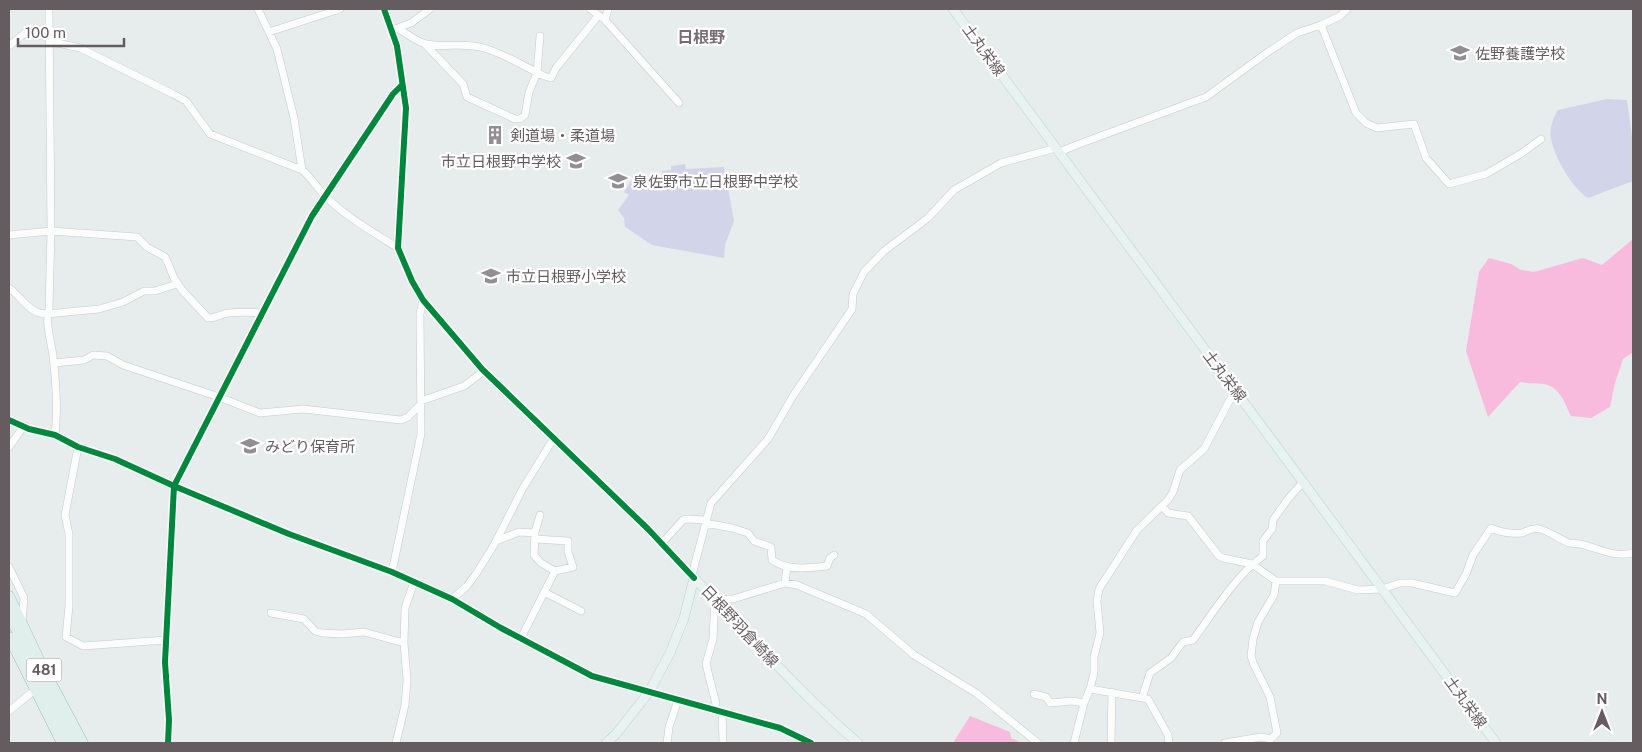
<svg xmlns="http://www.w3.org/2000/svg" width="1642" height="752" viewBox="0 0 1642 752" font-family="'Public Sans','Noto Sans JP',sans-serif">
<style>
.green{fill:#d2d4e9}
.water{fill:#f8badd}
.lines{fill:none;stroke-linecap:round;stroke-linejoin:round}
.minor-casing{stroke:#c7c9c9;stroke-width:8}
.major-casing{stroke:#b4d5cd;stroke-width:10}
.highway-casing{stroke:#93c4b7;stroke-width:11}
.minor{stroke:#fbfcfc;stroke-width:7}
.major{stroke:#e8f3f1;stroke-width:9}
.highway{stroke:#e1efec;stroke-width:10}
.cycleway-casing{stroke:#fff;stroke-width:9}
.cycleway{stroke:#00873e;stroke-width:6}
.labels{text-anchor:middle;dominant-baseline:central;stroke-width:4.5;stroke-linejoin:round;paint-order:stroke}
.shield{fill:#fff;stroke:#938d90;stroke-width:1}
.shield-label{font-size:14px;font-weight:bold;fill:#655c60}
.street-label{font-size:15px;fill:#655c60;stroke:#fff}
.poi-label{font-size:15px;fill:#655c60;stroke:#fff;text-anchor:start}
.neighbourhood-label{font-size:16px;font-weight:bold;fill:#776d72;stroke:#fff}
</style>
<rect width="100%" height="100%" fill="#e7ecec"/>
<path class="green" d="M1607 99 1627 100 1633 144V181L1588 198C1572 188 1555 158 1551 139 1549 130 1553 117 1558 110Z
M685 164 686 169 724 167 734 221 725 245 724 258 652 245 625 227 624 218 618 210 629 195 624 192 631 181 663 175 662 171 671 170V166Z"/>
<path class="water" d="M1633 239V352L1623 359 1615 383 1610 407 1591 418 1571 416C1564 402 1561 388 1544 384 1536 383 1528 384 1520 382L1488 417 1466 351 1479 272 1489 258 1511 264 1521 270 1534 272 1583 258 1602 265Z
M970 716 1010 732 1011 738 1022 743H953Z"/>
<g class="lines">
<g class="minor-casing">
<path id="minor" d="M49 9 51 231 49 309C45 324 51 340 53 356 56 381 58 409 55 435
M258 9 277 49 294 118 302 170
M384 9 397 46 406 108 398 248 412 281 423 300 482 369 648 529 694 578
M590 9 601 17
M608 9 605 20 679 103
M1321 25 1356 113 1366 123 1377 128 1414 124 1426 158 1449 184 1486 174 1522 153 1541 139
M395 29 411 23 430 9
M399 29C407 34 417 42 426 44 445 48 466 42 484 48 505 54 525 67 544 76L551 78 556 68 598 16
M269 32 340 9
M49 41 80 48 173 94 186 101 210 134 302 170C311 177 317 188 325 196 346 217 373 232 398 248
M425 44 463 84 467 97 515 119H520L525 115 529 92 537 73 540 36
M9 46 25 33 49 37
M1059 152 1079 144 1206 97 1268 52 1297 33 1321 25 1340 16 1347 9
M9 235 51 231 137 237 147 247 165 257 167 261 174 278 182 290 208 318C215 319 220 314 228 313 239 312 251 312 262 313
M9 288C23 298 29 314 47 314L99 309 123 302 144 291H155L177 284
M54 363 84 360 93 355 107 356 123 365 219 397 260 413 303 409 401 420 408 417 421 404
M421 401 464 386 484 371
M9 420 29 429 55 435 78 447 115 459 174 486 289 534 392 572 452 599 501 628 592 676 780 728 811 743
M9 447 24 426
M78 447 65 515 69 534V606L66 637 83 646 166 640
M1162 506 1168 513 1188 516 1219 556 1223 558 1252 564 1276 581H1325L1358 590 1382 589 1400 583H1412L1455 593 1466 574 1473 555 1491 528C1500 532 1512 534 1522 533 1528 531 1533 527 1540 529 1550 532 1559 539 1569 543 1572 544 1576 543 1580 544 1598 548 1614 558 1633 553
M705 523 732 528 748 533 754 541 771 547 772 560C788 571 809 568 827 566L830 558 834 555
M535 539 568 541V552L573 567 555 571
M496 541 519 532 535 533
M662 543 683 520 687 519 706 520
M9 567 24 598 22 621
M392 572 421 434 420 314 423 300
M692 575 711 503 768 439 793 396 852 309 853 294 864 272 884 251 928 218 954 190 1001 163 1056 148
M785 583 787 566
M544 592 581 611
M452 599 467 586 476 574 494 545 523 488 554 438
M271 613 304 619 315 631 322 633 342 634 364 632 404 643
M521 638 555 571 541 563 534 555 535 532 540 515
M1090 689 1148 699 1168 735 1169 743
M1034 694 1046 697 1050 703 1072 701 1084 703
M1142 698 1150 673 1171 658 1183 642 1193 640C1213 613 1236 575 1263 556V541L1272 529 1273 520 1288 499 1303 482
M715 710 716 704 706 664 713 639 715 599H733L785 583 797 585 866 614 914 655 976 693 1038 743
M9 711 31 693
M722 712 723 743
M168 743 169 720 165 662 174 486 312 216 393 94 402 85
M396 743 405 705 407 680 404 643 405 608 414 582
M667 743 669 727 678 700
M1074 743 1084 703 1090 689 1094 673V657L1100 633 1097 601 1099 589 1137 530 1168 500 1173 492 1180 470 1204 449 1235 390
M1111 743 1112 692
M1225 743 1261 737 1271 739 1277 733 1270 697 1254 665 1251 656 1253 639 1258 622 1274 595 1276 581"/>
</g>
<g class="major-casing">
<path id="major" d="M953 9 1496 743
M694 578C748 633 799 693 858 743
M606 743 616 734 649 692 670 653 684 618 694 578"/>
</g>
<g class="highway-casing">
<path id="highway" d="M9 596 42 666 83 743
M9 615 73 743
M9 637 62 743"/>
</g>
<use href="#minor" class="minor"/>
<use href="#major" class="major"/>
<use href="#highway" class="highway"/>
<g class="cycleway-casing">
<path id="cycleway" d="M384 9 397 46 406 108 398 248 412 281 423 300 482 369 648 529 694 578
M9 420 29 429 55 435 78 447 115 459 174 486 289 534 392 572 452 599 501 628 592 676 780 728 811 743
M168 743 169 720 165 662 174 486 312 216 393 94 402 85"/>
</g>
<use href="#cycleway" class="cycleway"/>
</g>
<defs>
<g id="school-bare" transform="scale(1.5)"><path d="M0-5L7-2L0 1L-7-2ZM-4 1L0 2.5L4 1V4Q0 6-4 4Z" fill="#928e91" stroke="#fff" stroke-width="2.5" paint-order="stroke"/></g>
<g id="building-bare" transform="scale(1.5)"><path d="M-4-6H4V6H1V3H-1V6H-4ZM-2.5-4.3h1.7v1.8h-1.7ZM.8-4.3h1.7v1.8H.8ZM-2.5-1h1.7V.8h-1.7ZM.8-1h1.7V.8H.8Z" fill="#928e91" stroke="#fff" stroke-width="2.5" paint-order="stroke"/></g>
</defs>
<g fill-rule="evenodd">
<use href="#school-bare" x="1460" y="53"/>
<use href="#building-bare" x="495" y="135"/>
<use href="#school-bare" x="576" y="161"/>
<use href="#school-bare" x="618" y="181"/>
<use href="#school-bare" x="491" y="276"/>
<use href="#school-bare" x="250" y="446"/>
</g>
<g class="labels">
<rect class="shield" x="26.5" y="658.5" width="35" height="23" rx="4"/>
<g class="shield-label">
<text x="44" y="670">481</text>
</g>
<g class="street-label">
<text transform="translate(984 50) rotate(54)">土丸栄線</text>
<text transform="translate(1225 376) rotate(53)">土丸栄線</text>
<text transform="translate(740 626) rotate(47)">日根野羽倉崎線</text>
<text transform="translate(1466 702) rotate(54)">土丸栄線</text>
</g>
<g class="poi-label">
<text x="1475" y="53">佐野養護学校</text>
<text x="510" y="135">剣道場・柔道場</text>
<text x="561" y="161" text-anchor="end">市立日根野中学校</text>
<text x="633" y="181">泉佐野市立日根野中学校</text>
<text x="506" y="276">市立日根野小学校</text>
<text x="265" y="446">みどり保育所</text>
</g>
<g class="neighbourhood-label">
<text x="701" y="37">日根野</text>
</g>
</g>
<rect width="1642" height="752" fill="none" stroke="#655c60" stroke-width="20"/>
<g transform="translate(1602 712)" stroke="#ffffff" stroke-width="4" paint-order="stroke">
<path d="M0-4L9 19L0 12L-9 19Z" fill="#655c60"/>
<text y="-8" font-size="14" font-weight="bold" text-anchor="middle" fill="#655c60">N</text>
</g>
<path d="M18 38v8h106v-8" fill="none" stroke="#655c60" stroke-width="2.5"/>
<text x="25" y="38" font-size="15" fill="#655c60" stroke="#ffffff" stroke-width="4" paint-order="stroke">100 m</text>
</svg>
